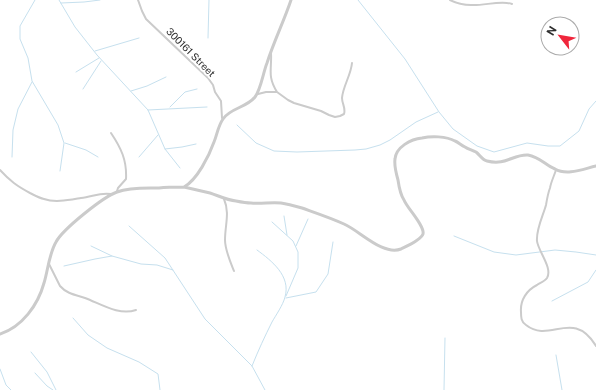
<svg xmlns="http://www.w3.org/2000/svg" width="596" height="390" viewBox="0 0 596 390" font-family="'Public Sans',sans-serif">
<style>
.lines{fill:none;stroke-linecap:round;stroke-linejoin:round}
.stream{stroke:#c6e0ee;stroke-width:1}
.minor{stroke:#cbcbcb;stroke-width:2}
.tertiary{stroke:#cbcbcb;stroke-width:3}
.labels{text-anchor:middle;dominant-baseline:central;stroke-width:4;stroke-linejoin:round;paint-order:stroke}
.street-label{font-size:10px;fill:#2e2e2e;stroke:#fff}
</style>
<rect width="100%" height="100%" fill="#fff"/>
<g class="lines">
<path class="stream" d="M35 0 20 26V39L28 58 32 81 58 125 64 143 60 171
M59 0 75 27 97 55 148 110 165 149 180 168
M358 0 405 59 439 112 453 129 477 146 494 152 527 143 548 146H560L579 131 589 109 596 101
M61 3 84 2 100 0
M208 38 209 0
M95 51 139 38
M76 72 99 58
M83 89 101 61
M131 91 147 86 166 77
M170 107 185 92 197 89
M148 110 207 107
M237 125 256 143 274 151 297 152 355 150 366 149 380 145 390 140 416 122 438 112
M65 143 86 150 98 157
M165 149 182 147 196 144
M12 157 13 130 18 109 32 82
M139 157 158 135
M284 216 287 235
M272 222 293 241 298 252V268L286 296
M129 226 165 258 205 319 252 366 265 390
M454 236 494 252 516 255 555 250 576 252 596 255
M91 246 112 256
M296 246 308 219
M64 266 95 259 112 256 141 264 157 265 173 270
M286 298 316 292 328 274 333 242
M552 301 588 282 596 270
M73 318 88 335 107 348 139 362 158 374 160 390
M31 352 47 372 56 390
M556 355 562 390
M252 366C258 351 265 336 272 322 276 315 283 305 285 297 291 276 272 261 257 250
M0 369 6 385 11 390
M35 373 47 386 53 390
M444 390 445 338"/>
<path class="minor" d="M138 0 142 11 146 19 208 78 213 85 215 92 221 101 222 118
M450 0C456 3 464 5 471 5 483 6 502 0 512 4
M271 53C272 69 267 76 277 92
M258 94 266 92H277L288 100 294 103 321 111 329 115 335 117 340 116 344 114C346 108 342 104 342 98 343 86 351 75 352 63
M111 133C121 148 127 160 126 179L118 188 117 191
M0 170C10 181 17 186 30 193 34 195 39 198 44 199 55 203 69 200 81 198 92 197 100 192 111 194
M556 170C554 176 551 182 550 188 548 193 547 199 546 205 543 216 536 229 537 241 538 251 553 268 547 278 545 281 540 283 537 285 527 290 520 300 521 312 521 317 521 322 526 325 550 344 573 308 596 346
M224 199C230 213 225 225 225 240 225 250 230 261 234 271
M49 264 60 286C67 294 76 295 85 298 101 304 119 316 136 310"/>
<path class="tertiary" d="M184 187C193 189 201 191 210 193 219 196 227 200 236 201 241 202 246 203 251 203 261 204 271 202 281 203 288 204 295 206 302 208 316 213 331 218 344 224 360 231 383 256 401 249 407 246 421 240 423 234 425 226 407 208 404 200 400 194 399 187 398 180 396 173 394 166 395 159 396 147 411 139 422 138 431 136 446 136 455 141 458 142 461 145 465 147 468 149 472 150 476 152 480 155 482 160 487 161 506 166 513 154 528 155 540 157 545 165 555 169 567 176 583 169 596 166
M0 334C22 327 38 305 44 283 48 270 49 254 56 242 63 229 103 197 117 192 130 187 146 188 159 188 167 187 176 187 184 187 197 180 209 156 214 142 217 135 218 126 223 119 230 108 246 108 255 97 261 89 263 73 267 63 274 41 284 21 291 0"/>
</g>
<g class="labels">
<g class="street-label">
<text transform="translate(191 52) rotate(45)">300161 Street</text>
</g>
</g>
<g transform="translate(560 36) rotate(301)"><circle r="19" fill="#ffffff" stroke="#ababab"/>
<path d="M0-3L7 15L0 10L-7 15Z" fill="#f0263c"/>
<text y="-6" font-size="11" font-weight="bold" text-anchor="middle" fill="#2e2e2e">N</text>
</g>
</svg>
